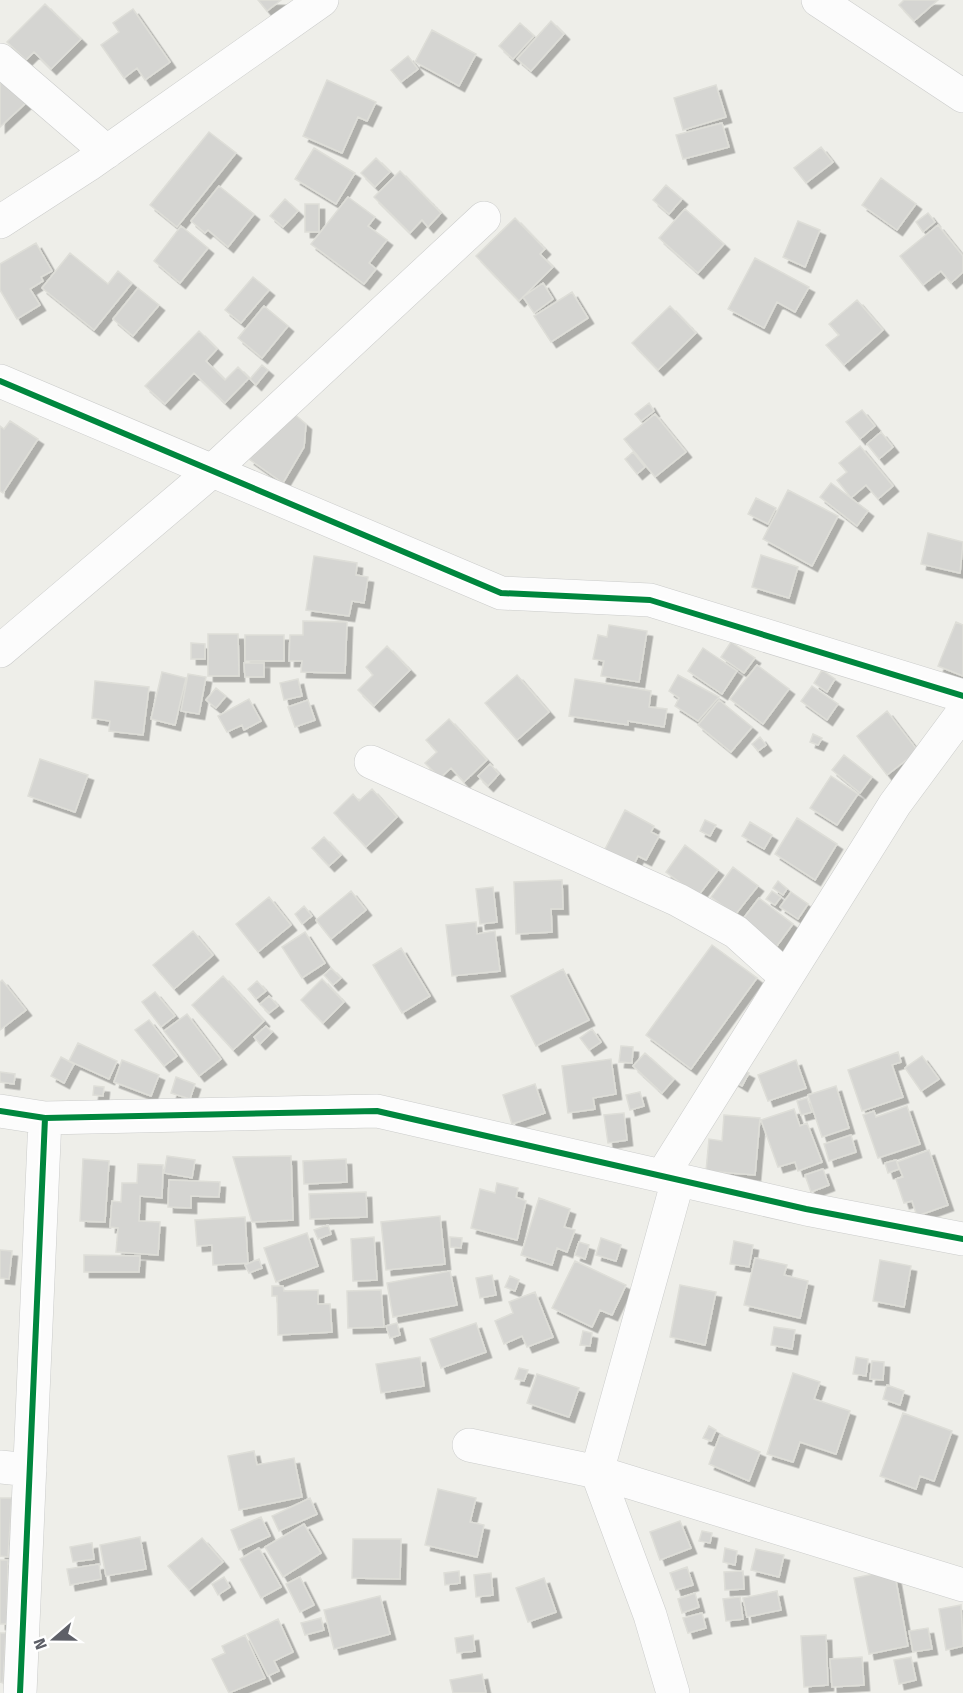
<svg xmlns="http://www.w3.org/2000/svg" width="963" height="1693" viewBox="0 0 963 1693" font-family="'Fira Sans',sans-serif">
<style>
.building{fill:#d5d5d2;stroke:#deded8;stroke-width:1.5;filter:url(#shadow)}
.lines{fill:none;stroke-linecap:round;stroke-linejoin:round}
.street-casing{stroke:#cbcccb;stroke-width:34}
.street{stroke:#fcfcfc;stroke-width:33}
.cycleway-casing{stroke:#fff;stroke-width:10}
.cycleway{stroke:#00873e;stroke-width:6}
</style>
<defs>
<filter id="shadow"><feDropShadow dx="5.5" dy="5.5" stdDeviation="0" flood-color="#0004"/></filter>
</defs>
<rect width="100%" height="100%" fill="#eeeee9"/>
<path class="building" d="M258 0H281L267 11Z
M904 0H938L914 21 899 5Z
M45 4 81 39 51 69 34 52 26 60 7 42Z
M133 9 170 62 145 80 137 68 124 78 101 45 119 32 113 23Z
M551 21 564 34 531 71 517 59Z
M520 23 534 36 513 59 499 46Z
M432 30 476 54 459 86 415 62Z
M408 56 418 69 401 82 391 70Z
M0 75 28 101 0 127Z
M327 80 376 102 367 121 358 117 342 153 303 136Z
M716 85 726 117 683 130 674 98Z
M722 123 729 147 683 159 676 135Z
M209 132 236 153 177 227 150 205Z
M821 147 833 162 806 183 794 168Z
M314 148 355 173 336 204 295 179Z
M376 158 390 172 375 187 361 173Z
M400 171 441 213 428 227 422 220 410 233 374 197Z
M881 178 916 204 897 230 862 205Z
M666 185 682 199 669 214 653 200Z
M219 186 254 214 228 247 208 230 205 233 191 221Z
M348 197 375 217 368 226 387 240 369 263 376 269 364 284 311 244Z
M285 199 298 211 283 227 270 216Z
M305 204H319V232H305Z
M685 209 724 244 698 273 659 238Z
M928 213 935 222 923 232 916 222Z
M515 218 545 249 540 254 553 267 519 301 476 256Z
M798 221 820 230 805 267 783 257Z
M938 225 963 256V272L951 283 941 271 923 285 900 256Z
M181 226 208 248 180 283 154 261Z
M36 243 52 271 41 277 43 281 30 289 40 305 17 319 0 290V264Z
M70 253 108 284 118 271 132 283 94 330 42 288Z
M755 258 809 287 795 312 777 302 764 328 728 309Z
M253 277 269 290 241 323 225 310Z
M543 283 553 299 534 313 523 297Z
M138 288 159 305 133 336 113 319Z
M572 292 588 318 551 342 534 316Z
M857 300 883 330 844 365 826 345 839 335 829 324Z
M264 306 288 326 262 358 238 338Z
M670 306 696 333 658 370 632 343Z
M199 331 217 349 206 361 225 380 238 367 249 378 225 403 194 373 165 404 145 386Z
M262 365 268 370 256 385 250 379Z
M649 403 654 411 641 421 635 414Z
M862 410 875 426 860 439 846 422Z
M293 413 306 424 304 447 283 483 249 459 261 443Z
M655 414 686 452 655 477 624 439Z
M10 421 38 439 3 493 0 491V426L4 429Z
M881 432 893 447 879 459 867 444Z
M860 446 893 486 878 499 866 485 851 498 837 480 847 472 839 463Z
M633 452 645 467 637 474 625 459Z
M831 483 868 511 857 526 820 497Z
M788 490 838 516 812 566 763 539Z
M756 498 776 508 768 524 748 514Z
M928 533 963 542 960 573 921 564Z
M761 555 798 567 789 598 752 587Z
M314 556 357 563 356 575 368 577 364 603 352 601 349 616 306 610Z
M303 621 347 622 345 673 301 672 302 661H289L290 635H303Z
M956 622 963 625V676L938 666Z
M609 625 647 631 639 682 601 676 604 661 593 659 598 635 607 637Z
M208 634H238L239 676H208Z
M245 635H284V661H245Z
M731 642 755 658 744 673 721 657Z
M191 643 205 644V659H191Z
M387 646 410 670 374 706 358 690 373 675 366 667Z
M703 648 737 671 722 694 688 671Z
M244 663H264V677H245Z
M757 665 789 689 763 724 730 699Z
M822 670 835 679 827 692 814 683Z
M162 672 186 678 175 725 151 719Z
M188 674 206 677 199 714 181 711Z
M517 675 549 712 517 740 485 703Z
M678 675 719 697 698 721 675 706 679 698 669 691Z
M298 679 302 696 284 700 280 683Z
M575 679 651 691 649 707 667 709 664 727 628 721V725L569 716Z
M95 681 149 687 143 735 109 731 110 721 92 718Z
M812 686 838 704 827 720 801 701Z
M216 688 226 696 216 708 206 700Z
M249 699 261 721 244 730 242 725 227 732 218 716Z
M308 700 315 720 295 727 288 707Z
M719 700 752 727 731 752 698 725Z
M887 711 918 751 887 775 857 736Z
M449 719 487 760 464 782 451 768 440 778 425 763 437 752 426 740Z
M813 734 822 738 818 745 810 742Z
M760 737 766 745 758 751 752 744Z
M844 755 872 777 860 793 832 770Z
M40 759 88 775 75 812 28 796Z
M490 764 499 774 488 786 478 776Z
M831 776 858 794 837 825 810 808Z
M372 789 397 817 366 847 334 813 353 794 359 801Z
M625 810 654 826 651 832 659 836 646 860 638 856 630 873 601 857Z
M797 818 837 844 815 880 775 854Z
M705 820 716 825 710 836 700 831Z
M750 822 772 835 764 849 742 836Z
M324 837 341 855 329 866 312 848Z
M685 845 718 870 698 896 666 872Z
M733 867 758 886 735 915 711 897Z
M562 880 563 909H551L552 932 516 934 514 882Z
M778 881 787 889 783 895 773 888Z
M493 887 497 922 480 924 476 889Z
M351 891 366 910 331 939 316 920Z
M772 891 781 897 775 905 766 899Z
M791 892 808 904 798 919 780 907Z
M269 897 291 925 258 952 236 924Z
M759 898 793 924 771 954 736 928Z
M304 906 312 916 302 924 295 914Z
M476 922 477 934 495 931 500 971 452 976 446 925Z
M193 931 213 955 174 989 153 965Z
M305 932 325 963 302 978 282 947Z
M712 945 757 978 691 1069 646 1035Z
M401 948 430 996 402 1013 373 965Z
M331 968 341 978 333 985 324 975Z
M563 969 589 1020 536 1046 511 996Z
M223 976 264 1021 233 1050 192 1005Z
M322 979 344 1002 323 1023 301 1000Z
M2 980 26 1010 0 1030V982Z
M257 981 266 991 256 999 248 989Z
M155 992 175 1016 161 1027 142 1002Z
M269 996 278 1006 269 1013 260 1004Z
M187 1014 221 1059 199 1076 164 1031Z
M149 1020 177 1056 164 1066 135 1030Z
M266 1026 272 1032 260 1044 254 1037Z
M592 1029 601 1042 589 1050 580 1038Z
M78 1043 117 1061 109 1079 69 1061Z
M621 1046 633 1047 632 1063 619 1062Z
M898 1052 901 1062 892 1065 903 1097 862 1111 848 1070Z
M645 1053 674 1079 662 1093 633 1066Z
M922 1056 939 1079 921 1091 905 1068Z
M61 1057 74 1064 64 1083 51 1076Z
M611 1059 616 1094 593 1098 595 1109 568 1113 562 1066Z
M122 1060 159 1075 151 1096 114 1082Z
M796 1060 806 1088 768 1101 758 1075Z
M735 1066 749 1073 742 1086 729 1078Z
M0 1072 15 1074 14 1084 0 1082Z
M176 1077 195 1084 190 1099 171 1093Z
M535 1084 545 1113 512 1124 503 1095Z
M94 1086 104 1087 103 1096 93 1095Z
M836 1086 849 1128 822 1137 808 1095Z
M640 1092 644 1106 630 1110 626 1095Z
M807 1098 812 1112 801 1115 797 1101Z
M907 1106 920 1144 878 1158 863 1115 874 1111 876 1117Z
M794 1109 800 1126 807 1123 822 1162 798 1171 795 1162 778 1167 761 1120Z
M624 1113 627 1140 608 1143 604 1115Z
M724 1115 760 1118 755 1175 706 1171 709 1139 722 1141Z
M851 1135 856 1152 829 1161 824 1144Z
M929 1150 948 1205 917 1216 912 1201 904 1203 896 1179 903 1177 897 1162Z
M167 1156 195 1160 192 1178 164 1173Z
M291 1156 293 1220 252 1222 233 1157Z
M83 1159 109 1161 105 1222 80 1221Z
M346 1159 347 1182 304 1184 303 1161Z
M896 1160 899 1169 888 1173 885 1163Z
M138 1164 163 1165 162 1198 140 1196 139 1221 160 1222 158 1255 116 1252 118 1228 110 1227 112 1201 121 1202 122 1183H137Z
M823 1169 829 1185 811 1192 805 1175Z
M169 1180 220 1182 219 1197 191 1196V1208L168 1207Z
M497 1183 518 1188 516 1197 526 1201 517 1240 471 1228 480 1189 495 1193Z
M366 1192 367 1217 310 1219 309 1194Z
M539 1198 570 1209 564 1227 575 1230 567 1252 557 1248 552 1265 521 1255Z
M440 1216 445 1264 386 1270 381 1222Z
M245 1217 248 1263 213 1265 212 1245 197 1246 195 1220Z
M328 1225 331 1234 318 1239 314 1230Z
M307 1233 318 1266 276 1282 264 1248Z
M374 1237 377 1280 353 1281 351 1239Z
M450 1237 462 1238 461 1248 450 1247Z
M601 1238 621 1245 616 1261 596 1255Z
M734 1241 753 1245 749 1267 730 1264Z
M579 1242 589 1245 585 1259 575 1255Z
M0 1250 12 1251 9 1279 0 1278Z
M84 1255 140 1256 139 1272H84Z
M755 1258 787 1265 784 1275 808 1281 800 1318 744 1305Z
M259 1259 262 1268 249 1273 245 1265Z
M880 1260 911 1266 904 1307 873 1301Z
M575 1261 626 1285 612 1315 600 1310 592 1327 552 1308Z
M450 1271 457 1305 393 1317 387 1283Z
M492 1275 496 1295 480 1298 476 1278Z
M510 1276 519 1280 515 1291 505 1287Z
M680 1285 716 1292 705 1345 670 1337Z
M272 1286H283L284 1291 318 1290V1304H330L332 1332 278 1335 277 1296H272Z
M381 1290 384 1327 348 1328 347 1291Z
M535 1292 553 1337 527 1347 522 1336 504 1344 495 1321 513 1313 509 1302Z
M397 1323 400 1335 390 1338 386 1326Z
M476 1323 486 1352 441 1368 430 1339Z
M774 1327 795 1330 792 1349 771 1345Z
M583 1331 592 1333 590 1346 580 1345Z
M420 1357 424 1386 381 1393 376 1364Z
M856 1357 868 1359 866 1376 853 1374Z
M872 1361 884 1362 883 1380 870 1379Z
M519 1368 528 1370 524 1381 515 1379Z
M793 1373 820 1382 814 1399 850 1411 836 1454 800 1442 793 1462 767 1454Z
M537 1374 579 1388 569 1417 527 1403Z
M887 1385 904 1391 900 1405 883 1399Z
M903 1413 952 1431 934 1481 920 1476 916 1489 880 1476Z
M709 1426 716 1430 711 1441 703 1438Z
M720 1435 760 1452 749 1481 709 1464Z
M254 1451 257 1465 294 1458 302 1497 239 1510 228 1456Z
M438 1489 476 1498 470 1522 484 1525 477 1557 425 1545Z
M0 1498H12L8 1557 0 1556Z
M310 1498 317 1514 279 1531 272 1516Z
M261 1517 270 1536 239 1550 231 1530Z
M680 1521 691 1548 660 1560 650 1532Z
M304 1524 321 1553 283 1577 265 1547Z
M702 1531 712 1533 710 1543 699 1541Z
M140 1537 146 1569 106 1576 100 1545Z
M202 1538 223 1562 189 1590 168 1566Z
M353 1539H401L400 1579 352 1578Z
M92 1543 94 1559 73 1562 70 1547Z
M259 1548 281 1587 261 1598 240 1559Z
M725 1548 737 1551 735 1565 723 1562Z
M756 1549 784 1555 779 1577 751 1570Z
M0 1560H8L7 1624H0Z
M99 1564 101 1579 70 1585 67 1569Z
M687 1567 693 1585 676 1590 670 1573Z
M894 1570 908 1646 869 1654 854 1578Z
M459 1571 460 1583 445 1585 444 1573Z
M743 1571 744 1589 725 1590 724 1572Z
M491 1573 493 1595 476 1597 474 1575Z
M224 1577 230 1587 218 1595 212 1584Z
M300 1577 314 1605 300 1612 286 1584Z
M544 1578 556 1612 528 1622 516 1588Z
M777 1591 781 1610 747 1617 743 1598Z
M695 1593 699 1607 682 1613 678 1599Z
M380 1596 390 1634 334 1649 324 1610Z
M740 1597 743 1619 726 1621 723 1599Z
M961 1605 963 1646 946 1650 939 1609Z
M702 1613 706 1628 688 1633 683 1618Z
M321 1618 324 1630 305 1635 301 1623Z
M278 1619 293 1652 274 1661 279 1671 268 1676 247 1634Z
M928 1628 932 1649 913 1652 909 1631Z
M0 1633H6L3 1683 0 1682Z
M245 1635 265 1678 229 1693 212 1659 225 1653 222 1646Z
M473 1635 475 1651 457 1653 455 1638Z
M826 1635 828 1685 804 1687 801 1636Z
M862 1657 864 1685 832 1687 830 1659Z
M911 1657 916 1680 899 1684 894 1660Z
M482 1674 486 1693H453L450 1680Z"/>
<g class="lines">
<g class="street-casing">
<path id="street" d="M818 0 963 96
M0 60 107 152
M0 222 88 165 322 0
M0 381 501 593 650 600 963 696
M0 651 212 471 484 218
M371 762 678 900 736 932 786 977
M0 1111 45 1118 377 1111 806 1209 963 1239
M662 1176 895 804 963 712
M469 1445 597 1472 963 1585
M0 1467 30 1470
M20 1693 45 1118
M673 1693 650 1615 597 1472 678 1180"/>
</g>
<use href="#street" class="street"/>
<g class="cycleway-casing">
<path id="cycleway" d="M0 381 501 593 650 600 963 696
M0 1111 45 1118 377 1111 806 1209 963 1239
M20 1693 45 1118"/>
</g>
<use href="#cycleway" class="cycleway"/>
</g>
<g transform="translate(54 1639) rotate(250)" stroke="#ffffff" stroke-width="4.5" paint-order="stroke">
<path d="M0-4.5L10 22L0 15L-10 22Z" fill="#5e6068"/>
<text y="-9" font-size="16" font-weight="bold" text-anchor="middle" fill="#5e6068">N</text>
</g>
</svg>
